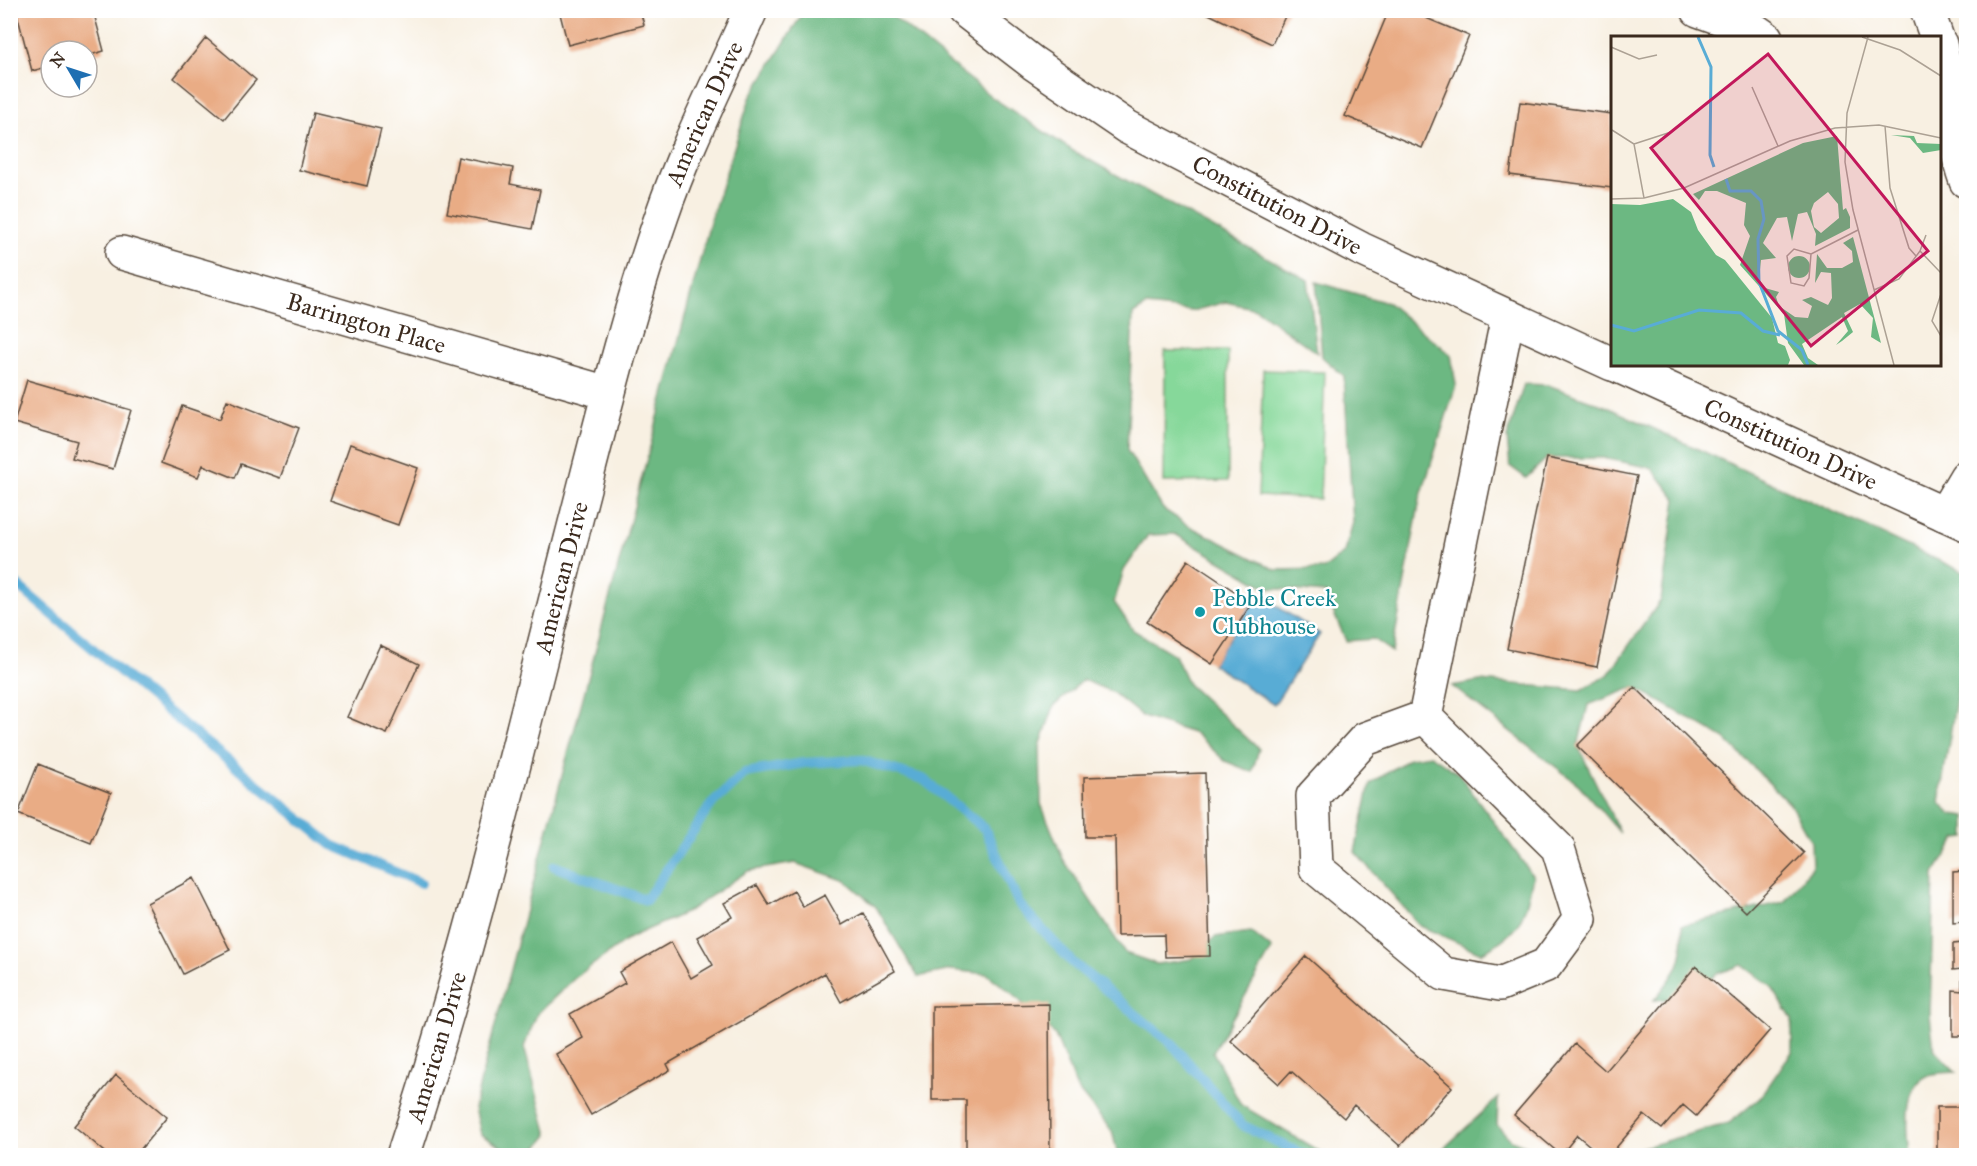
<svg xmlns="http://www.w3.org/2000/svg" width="1977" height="1166" viewBox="0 0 1977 1166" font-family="'IM FELL Great Primer',serif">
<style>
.green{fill:#86d89a;stroke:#60815c;stroke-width:1.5}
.forest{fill:#6cb882;stroke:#547150;stroke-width:1.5}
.water{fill:#59acd5;stroke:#4a6b7a;stroke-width:1.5}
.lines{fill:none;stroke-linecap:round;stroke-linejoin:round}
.stream{stroke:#59acd5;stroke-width:10}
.building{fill:#e9ac85}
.minor-casing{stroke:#57483b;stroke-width:36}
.minor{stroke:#fff;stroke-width:33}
.culture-dot{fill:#0f9aa8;stroke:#fff;stroke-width:2}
.labels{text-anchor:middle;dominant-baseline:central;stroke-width:5;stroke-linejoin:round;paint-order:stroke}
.street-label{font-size:24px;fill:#3b2a1e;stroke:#fff}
.culture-label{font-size:24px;fill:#0d838f;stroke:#fff;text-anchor:start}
.inset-river{fill:none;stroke:#59acd5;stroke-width:3}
.inset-road{fill:none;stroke:#aca194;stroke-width:1.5}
.view{fill:#c2185b;fill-opacity:0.15;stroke:#c2185b;stroke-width:3}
.inset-edge{fill:none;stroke:#3b2a1e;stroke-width:3}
</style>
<rect width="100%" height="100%" fill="#fff"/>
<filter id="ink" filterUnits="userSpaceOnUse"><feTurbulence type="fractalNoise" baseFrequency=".0167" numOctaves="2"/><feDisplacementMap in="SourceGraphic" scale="12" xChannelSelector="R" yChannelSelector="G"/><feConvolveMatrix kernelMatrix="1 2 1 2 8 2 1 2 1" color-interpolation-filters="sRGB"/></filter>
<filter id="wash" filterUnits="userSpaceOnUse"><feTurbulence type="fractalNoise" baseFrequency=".008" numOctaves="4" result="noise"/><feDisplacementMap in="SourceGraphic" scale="24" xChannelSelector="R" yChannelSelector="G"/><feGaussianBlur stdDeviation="1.35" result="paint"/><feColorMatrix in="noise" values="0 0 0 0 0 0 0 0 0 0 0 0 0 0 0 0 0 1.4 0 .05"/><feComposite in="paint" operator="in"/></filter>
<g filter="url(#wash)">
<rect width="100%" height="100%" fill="#f8f0e2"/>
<path class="green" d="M1165 351H1228V481L1164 482Z
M1263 370 1325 372 1320 499 1258 496Z"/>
<path class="forest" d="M804 11H886L993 98 1073 151 1308 280 1317 353 1256 309 1226 302 1192 311 1146 306 1133 314 1127 450 1163 509 1189 526 1276 570 1324 569 1345 552 1353 522 1344 376 1322 357 1316 282 1388 303 1451 355 1456 385 1420 499 1392 652 1373 639 1346 641 1325 593 1267 588 1175 534 1148 535 1124 570 1114 602 1133 630 1175 655 1188 684 1259 749 1252 772 1225 761 1196 734 1143 717 1112 692 1083 680 1054 706 1040 746 1041 804 1063 859 1125 953 1157 964 1192 959 1215 937 1251 932 1272 949 1213 1052 1241 1105 1322 1153 1332 1155H1118L1112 1131 1077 1089 1055 1035 1014 995 987 974 951 970 918 977 876 907 846 881 795 863 748 871 687 912 631 937 576 977 537 1014 524 1047 548 1135 535 1151 509 1152 480 1134 474 1108 483 1071 711 219 750 98Z
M1524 384 1548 385 1605 406 1966 573V663H1962L1939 802 1952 814 1966 816V837L1957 838 1934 874 1930 1016 1934 1049 1956 1072C1947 1073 1934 1072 1927 1076 1902 1087 1907 1133 1910 1155H1616L1729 1123 1760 1098 1792 1052V1019L1771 986 1742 965 1716 974 1696 996 1654 1000C1677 971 1685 964 1682 925L1784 902 1812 867 1811 842 1790 804 1725 739 1635 687 1588 705 1578 746 1620 833 1579 785 1452 686 1480 681 1581 690 1608 675 1661 600 1676 499 1652 468 1603 458H1547L1526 478 1510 466 1507 438Z
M1431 755 1459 774 1533 876C1524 920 1521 931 1481 953L1420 926 1355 852 1370 784 1410 758Z
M1498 1098 1497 1125 1511 1140 1551 1155H1426L1442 1150Z"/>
<path class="water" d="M1258 594 1320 634 1274 705 1212 664Z"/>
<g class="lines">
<path class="stream" d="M10 579 161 706 332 845 421 883
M554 866 646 900 711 805 745 773 804 763 861 760 923 779 985 829 1019 904 1072 962 1173 1045 1242 1125 1306 1156"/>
</g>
<g id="blocks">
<path class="building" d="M16 10H93L104 51 87 56V51H51V66L32 71Z
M559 10H640L644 25 568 45Z
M1200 10H1288L1272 44Z
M1389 10H1407L1469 36 1422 148 1345 116Z
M206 38 256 80 224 119 174 78Z
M1520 102 1612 114V188L1510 175Z
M313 113 381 129 367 186 299 170Z
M458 157 513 168 510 184 540 190 532 229 447 213Z
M27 380 131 410 113 469 72 458 77 441 14 423Z
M227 400 299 428 280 478 241 464 235 478 203 465 198 477 161 463 182 406 220 419Z
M350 444 418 468 398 525 330 501Z
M1547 458 1637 476 1597 667 1507 649Z
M1188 560 1252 603 1212 664 1147 622Z
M380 645 419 664 387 734 347 717Z
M1635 687 1804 853 1746 912 1577 746Z
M38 764 111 793 91 843 18 814Z
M1205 773 1210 956 1165 957 1164 935 1117 936 1115 837H1085L1084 777Z
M1966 871V1036H1953V990L1962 991V969L1953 970V944L1963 943V922L1953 923V872Z
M194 878 230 950 183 974 147 903Z
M757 885 769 905 794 891 803 907 825 895 842 925 863 913 895 971 841 1002 825 973 667 1064 670 1070 591 1115 556 1054 583 1038 570 1014 625 983 619 972 671 942 691 978 713 965 697 937 732 917 724 903Z
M1306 956 1452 1087 1400 1146 1354 1105 1344 1118 1291 1071 1279 1084 1231 1041Z
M1696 966 1770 1030 1696 1116 1683 1105 1662 1129 1644 1115 1609 1156H1602L1577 1135 1561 1155 1514 1115 1575 1044 1606 1071Z
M1049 1004 1050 1156H966V1100H932V1006Z
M116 1075 167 1117 135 1156H110L74 1126Z
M1937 1107H1966V1156H1937Z"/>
</g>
</g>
<g filter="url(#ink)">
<use href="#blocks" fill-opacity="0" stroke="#57483b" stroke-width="1.5"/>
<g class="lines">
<g class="minor-casing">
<g id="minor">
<path id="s1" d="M964 10 1033 63 1127 127 1361 249 1612 364"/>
<path d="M1698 10 1756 31 1766 38"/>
<path d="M1927 10 1937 38"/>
<path d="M1940 44C1950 90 1950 137 1966 181"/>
<path id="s2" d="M122 253 608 393"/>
<path id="s3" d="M1614 364 1966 524"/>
<path d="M1944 514 1966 477"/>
<path d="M1425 717 1365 739 1313 796 1316 868 1444 974 1500 984 1546 965 1580 919 1558 848 1425 717 1508 316"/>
<path id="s4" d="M403 1156C470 953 518 746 571 539 599 431 625 321 662 215 686 145 721 78 751 10"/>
</g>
</g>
<use href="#minor" class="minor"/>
</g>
</g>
<circle class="culture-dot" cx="1200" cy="612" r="6"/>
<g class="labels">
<g class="street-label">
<text stroke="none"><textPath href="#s4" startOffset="1086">American Drive</textPath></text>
<text stroke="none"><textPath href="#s1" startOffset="370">Constitution Drive</textPath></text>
<text stroke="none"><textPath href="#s2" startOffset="254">Barrington Place</textPath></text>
<text stroke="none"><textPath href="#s3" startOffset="194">Constitution Drive</textPath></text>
<text stroke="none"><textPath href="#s4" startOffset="600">American Drive</textPath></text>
<text stroke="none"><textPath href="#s4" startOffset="114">American Drive</textPath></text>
</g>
<g class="culture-label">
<text x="1212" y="598">Pebble Creek<tspan x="1212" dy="28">Clubhouse</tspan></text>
</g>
</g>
<g transform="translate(1611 36)">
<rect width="330" height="330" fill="#f8f0e2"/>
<path d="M280 99 303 100 306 107 330 108V114L312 117 299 102ZM226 100 232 174 235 172 239 181V192L204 210 205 198 196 176 187 178 181 205 176 181 166 182 152 207 165 222 150 224 148 243 154 252 168 256 165 261 168 270 184 281 197 282 201 270 191 264 200 261 217 269 221 262 220 237 210 236 204 247 206 218 216 232H231L242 226 241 215 232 207 242 201 270 307 260 301 262 282 249 268 233 277 242 296 231 305 225 309 237 295 231 281 191 308 197 322 207 329H193L177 307 173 278 129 229 139 200 133 189 135 167 106 155H94L88 164 82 158 192 107ZM217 156 227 168 228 182 210 197 203 191 200 175 203 167ZM62 163 80 176 87 194 105 219 114 224 161 282 167 307 174 310 179 324 177 329H0V168L29 169ZM177 231a11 11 0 1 1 22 0a11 11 0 1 1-22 0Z" fill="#6cb882" fill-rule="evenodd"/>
<path class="inset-river" d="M87 1 100 31 99 119 103 131M115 143 119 155H140L150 165 153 183 147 203 148 246 167 295 191 314 197 329M0 289 23 295 88 274 130 277 152 295 169 299"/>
<path class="inset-road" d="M251 1 289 14 330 40M257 1 236 77 234 126 242 174 283 329M0 11 28 23 46 19M141 51 167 110M274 90 279 152 298 212 305 220M1 94 23 108 33 162M23 108 60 96M0 163 33 162 73 152 179 105 224 92 268 89 330 102M309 215 330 237M200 218 183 213 176 220 180 247 193 250 198 242 200 218 247 194M263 254 288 243 309 215 315 199M330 258 321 285 330 300"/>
<path class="view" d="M157 18 317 215 200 310 40 112Z"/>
<rect width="330" height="330" class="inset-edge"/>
</g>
<rect width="1977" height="1166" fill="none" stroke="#fff" stroke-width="36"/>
<g transform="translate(69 69) rotate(309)"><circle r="28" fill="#ffffff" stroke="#b1aaa5" stroke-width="1.5"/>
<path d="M0-4.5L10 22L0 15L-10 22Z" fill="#1f6fb2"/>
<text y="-9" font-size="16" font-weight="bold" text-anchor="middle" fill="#3b2a1e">N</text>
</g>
</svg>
